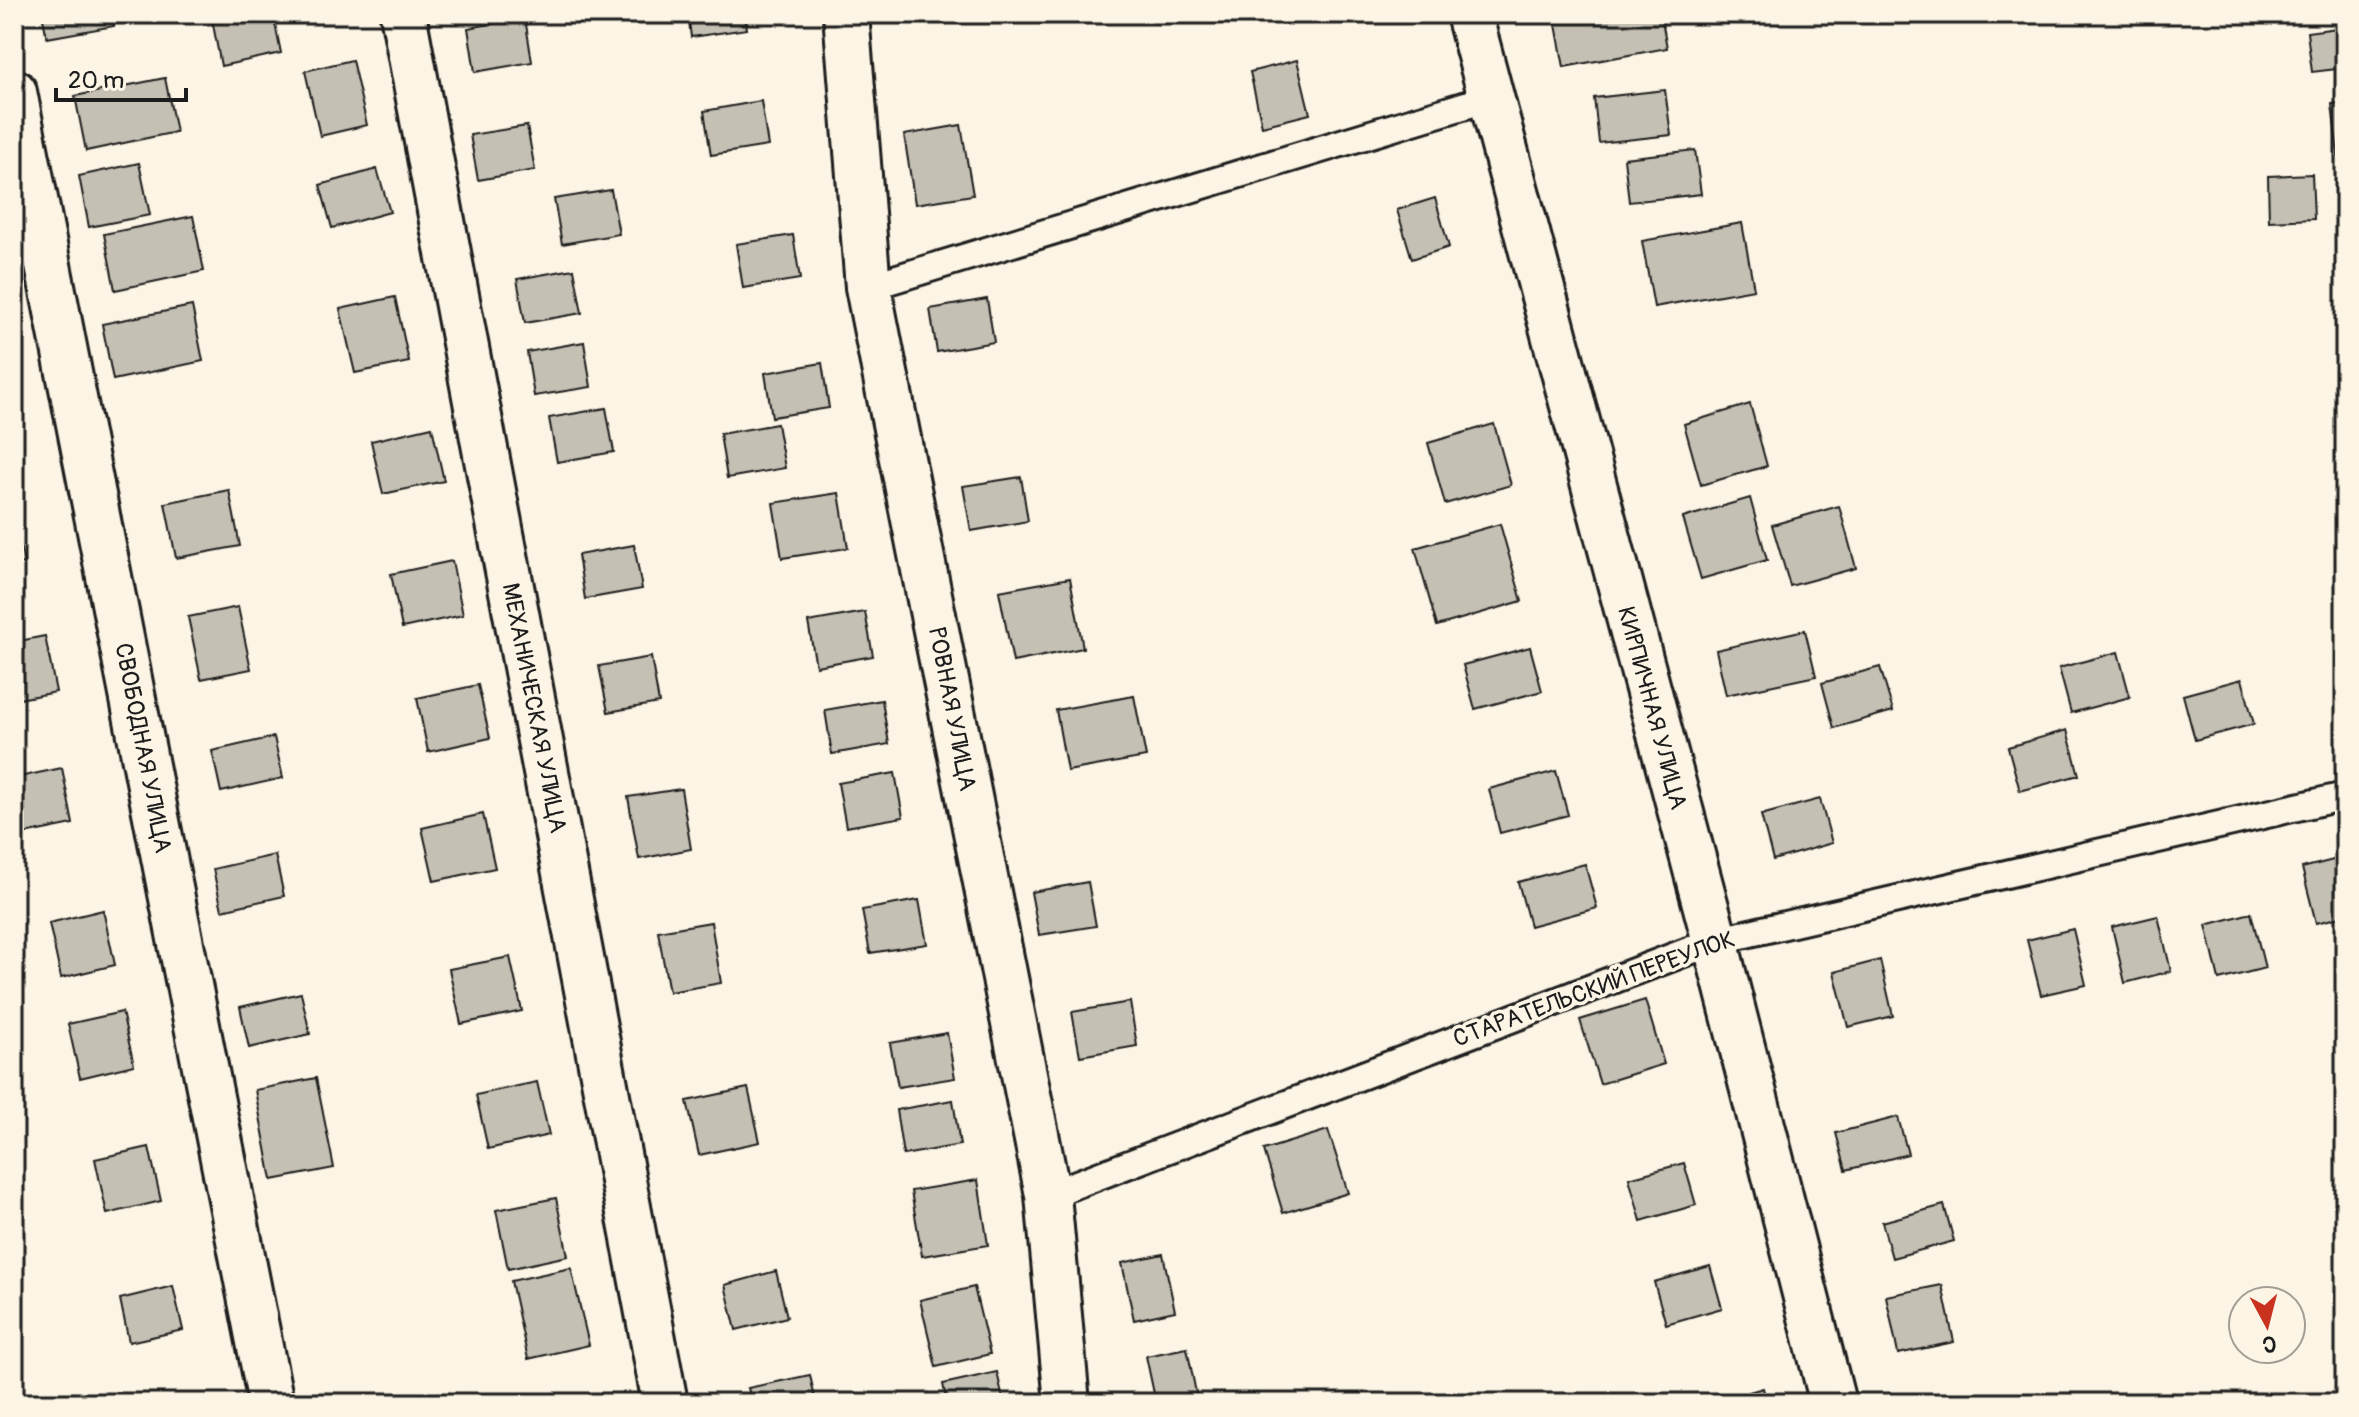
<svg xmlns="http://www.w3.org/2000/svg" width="2359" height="1417" viewBox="0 0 2359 1417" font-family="Pangolin,sans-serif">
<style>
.building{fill:#c4c0b3;stroke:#1c1c1c;stroke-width:2}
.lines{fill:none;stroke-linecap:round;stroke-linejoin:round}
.lane-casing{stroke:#1c1c1c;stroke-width:32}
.street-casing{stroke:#1c1c1c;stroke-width:50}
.lane{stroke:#fcf5e5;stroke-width:26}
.street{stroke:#fcf5e5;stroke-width:44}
.labels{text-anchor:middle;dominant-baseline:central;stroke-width:7;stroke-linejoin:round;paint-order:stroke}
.street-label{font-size:24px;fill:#1c1c1c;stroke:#fcf5e5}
</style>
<rect width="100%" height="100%" fill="#fcf5e5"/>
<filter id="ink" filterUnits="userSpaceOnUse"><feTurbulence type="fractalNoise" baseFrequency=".0125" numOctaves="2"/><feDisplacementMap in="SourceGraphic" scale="16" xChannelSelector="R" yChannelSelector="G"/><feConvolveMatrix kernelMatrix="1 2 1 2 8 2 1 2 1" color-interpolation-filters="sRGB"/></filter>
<g filter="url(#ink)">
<path class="building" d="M42 14H112L114 26 47 38Z
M211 14H273L281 53 221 66Z
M688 14H745L747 29 691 37Z
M1554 14H1661L1667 48 1564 67Z
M525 18 532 62 475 72 468 28Z
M2345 27V68L2312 72 2307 32Z
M352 60 367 125 320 136 305 71Z
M1297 60 1310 114 1262 126 1250 72Z
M165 78 176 132 86 151 75 96Z
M1665 90 1671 135 1599 143 1594 98Z
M761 101 768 146 711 155 704 111Z
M2345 102V181H2341L2332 104Z
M961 125 973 195 915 204 904 135Z
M527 126 535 170 478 180 470 135Z
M1695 150 1701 194 1629 202 1624 158Z
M139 163 150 215 89 227 79 176Z
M377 169 390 212 332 228 320 185Z
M2312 174 2314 219 2269 221 2268 176Z
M611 190 619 234 562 244 554 199Z
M1435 198 1449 247 1412 259 1397 210Z
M193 216 204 271 115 290 104 234Z
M1742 223 1754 289 1654 307 1642 241Z
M793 235 800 279 743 288 736 244Z
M574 269 582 313 525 323 517 279Z
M395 297 409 362 355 373 340 309Z
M987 299 994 342 937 352 930 309Z
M192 306 203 361 113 380 102 324Z
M584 342 591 387 534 396 527 352Z
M822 363 829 408 772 417 765 373Z
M1750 404 1767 466 1701 485 1684 424Z
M606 408 614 452 557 462 549 418Z
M777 424 785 468 727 478 720 434Z
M1494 424 1511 485 1445 504 1428 443Z
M432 427 444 481 383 494 371 441Z
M1021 477 1028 521 971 531 963 486Z
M229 490 240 546 176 558 165 503Z
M839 493 848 548 782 558 773 503Z
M1750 498 1767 560 1701 579 1683 518Z
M1839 506 1856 568 1790 586 1772 525Z
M14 516 24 563 14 565Z
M1500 524 1522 601 1437 626 1415 548Z
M634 545 642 589 585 599 578 555Z
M452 561 463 615 402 628 391 574Z
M1070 578 1083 648 1013 662 999 591Z
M238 607 251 669 201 679 188 617Z
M865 612 873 656 816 666 808 622Z
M1805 630 1816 676 1726 695 1716 650Z
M45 636 56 692 14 700V642Z
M1530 647 1542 691 1475 709 1463 665Z
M2118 652 2130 697 2071 713 2059 668Z
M651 657 659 703 608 712 599 666Z
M1880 667 1893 711 1834 728 1822 683Z
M2242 679 2254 724 2195 740 2183 695Z
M478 685 490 738 428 752 417 698Z
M1134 696 1146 757 1067 771 1056 710Z
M882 700 889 744 832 754 825 710Z
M2067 730 2079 775 2020 791 2008 747Z
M274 737 283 778 221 792 212 751Z
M62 768 73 824 14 836V778Z
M1556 771 1568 815 1500 833 1489 789Z
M895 773 903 817 846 827 838 783Z
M681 789 691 849 639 859 628 797Z
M1820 799 1832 843 1773 860 1761 815Z
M483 814 495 868 434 881 422 828Z
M275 855 284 896 222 910 213 869Z
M2345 857V916L2316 923 2302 868Z
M1585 864 1597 908 1530 926 1518 882Z
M1088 882 1096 926 1039 935 1031 892Z
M919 900 927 944 870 953 862 910Z
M103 910 115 965 61 978 49 923Z
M2251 913 2265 968 2219 980 2206 925Z
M2158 916 2171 971 2125 983 2112 927Z
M711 922 721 983 669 992 658 931Z
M2073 929 2086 985 2041 995 2027 940Z
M510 957 522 1011 461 1024 449 969Z
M1880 960 1893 1016 1848 1027 1834 972Z
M301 993 310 1034 249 1048 240 1007Z
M1645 1000 1664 1064 1600 1084 1580 1020Z
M1130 1002 1137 1046 1080 1056 1072 1012Z
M122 1012 134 1065 80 1078 68 1024Z
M947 1033 955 1078 898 1087 890 1043Z
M316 1078 334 1168 272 1180 255 1090Z
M537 1082 549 1135 488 1149 476 1095Z
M748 1088 760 1142 699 1155 687 1101Z
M953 1100 960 1145 903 1155 896 1110Z
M1898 1117 1908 1154 1846 1170 1836 1133Z
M1328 1130 1348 1193 1283 1213 1264 1150Z
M149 1147 161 1201 107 1214 95 1159Z
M1684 1163 1696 1205 1641 1221 1629 1178Z
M978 1180 988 1245 922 1256 911 1191Z
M556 1198 568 1256 508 1269 496 1210Z
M1944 1205 1954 1241 1892 1258 1882 1222Z
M1163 1254 1175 1311 1134 1320 1122 1263Z
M1710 1266 1722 1308 1666 1324 1654 1282Z
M571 1268 589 1345 528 1359 511 1281Z
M776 1271 787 1317 736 1330 725 1285Z
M1942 1285 1954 1342 1898 1354 1886 1296Z
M173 1286 183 1330 129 1342 120 1299Z
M974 1287 990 1354 936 1367 920 1300Z
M1187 1348 1198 1403H1156L1146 1356Z
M997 1372 1004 1403H947L943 1384Z
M810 1375 816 1403H752L748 1388Z
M1763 1388 1767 1403H1711Z
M1988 1394 1989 1403H1945Z"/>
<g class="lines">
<g class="lane-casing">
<path id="lane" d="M868 287 1489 98
M1048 1195 1715 941 2345 796"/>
</g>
<g class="street-casing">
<path id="street" d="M403 14 665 1403
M846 14 868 287 1048 1195 1067 1403
M1469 14 1715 941 1833 1403
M14 92 271 1403"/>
</g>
<use href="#lane" class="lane"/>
<use href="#street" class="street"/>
</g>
</g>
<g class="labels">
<g class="street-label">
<text transform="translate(534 708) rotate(79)">МЕХАНИЧЕСКАЯ УЛИЦА</text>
<text transform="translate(1652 708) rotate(75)">КИРПИЧНАЯ УЛИЦА</text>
<text transform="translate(952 709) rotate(79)">РОВНАЯ УЛИЦА</text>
<text transform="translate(143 748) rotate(79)">СВОБОДНАЯ УЛИЦА</text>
<text transform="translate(1594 989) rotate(-20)">СТАРАТЕЛЬСКИЙ ПЕРЕУЛОК</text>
</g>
</g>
<rect width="2359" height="1417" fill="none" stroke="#fcf5e5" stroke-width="48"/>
<rect x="24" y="24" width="2311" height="1369" fill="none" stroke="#1c1c1c" stroke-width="3" filter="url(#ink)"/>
<g transform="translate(2267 1325) rotate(173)"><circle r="38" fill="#fcf5e5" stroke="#a29e95" stroke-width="2"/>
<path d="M0-6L14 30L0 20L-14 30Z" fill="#c8321e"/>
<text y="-12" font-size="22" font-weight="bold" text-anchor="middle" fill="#1c1c1c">С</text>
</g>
<path d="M56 88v12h130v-12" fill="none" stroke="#1c1c1c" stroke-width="4"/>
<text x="68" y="88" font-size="24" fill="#1c1c1c" stroke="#fcf5e5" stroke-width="6" paint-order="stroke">20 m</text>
</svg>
